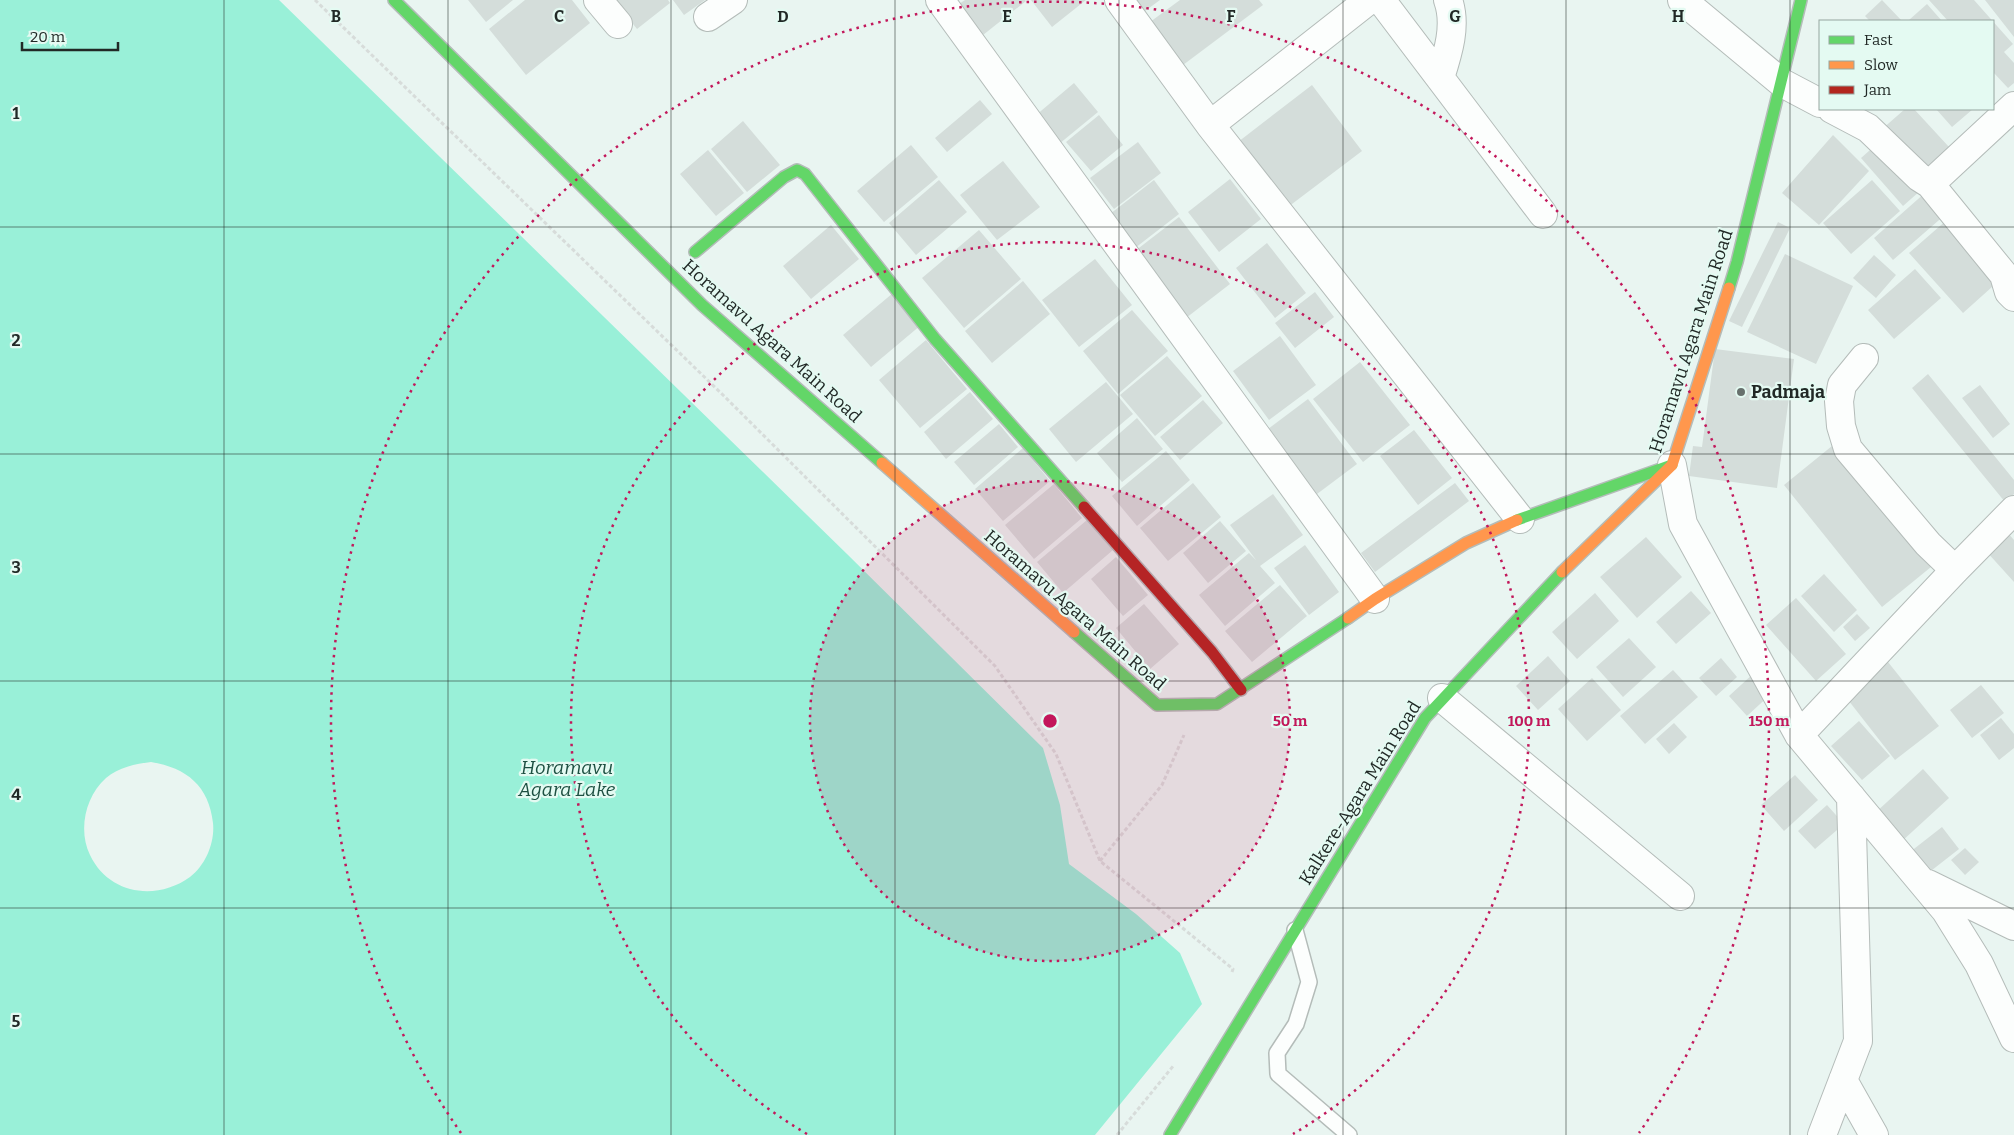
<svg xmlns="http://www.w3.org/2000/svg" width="2014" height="1135" viewBox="0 0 2014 1135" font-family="Bitter,serif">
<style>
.water{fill:#99f0d8;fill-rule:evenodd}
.building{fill:#d4ddda}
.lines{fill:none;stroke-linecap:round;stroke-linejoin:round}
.lane-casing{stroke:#b4bcb9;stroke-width:18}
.street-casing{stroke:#b4bcb9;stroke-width:30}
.fast-casing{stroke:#b4bcb9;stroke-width:14}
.slow-casing{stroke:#b4bcb9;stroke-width:14}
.jam-casing{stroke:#b4bcb9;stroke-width:14}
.path{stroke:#d7dcda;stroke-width:3;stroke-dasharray:4 2.5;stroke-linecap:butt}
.lane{stroke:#fcfefd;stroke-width:15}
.street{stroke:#fcfefd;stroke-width:28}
.fast{stroke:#63d668;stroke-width:11}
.slow{stroke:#ff974d;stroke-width:11}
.jam{stroke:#b3261e;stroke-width:11}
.grid{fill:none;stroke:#212926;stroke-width:1;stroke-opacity:0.55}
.ring{fill:none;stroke:#c2185b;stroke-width:2.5;stroke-dasharray:2.5 5}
.poi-dot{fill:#67706d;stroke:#e4faf2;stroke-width:2}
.labels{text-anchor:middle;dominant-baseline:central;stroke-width:4.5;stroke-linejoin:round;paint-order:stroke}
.street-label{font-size:18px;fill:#212926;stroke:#e4faf2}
.poi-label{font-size:18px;font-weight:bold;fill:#212926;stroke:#e4faf2;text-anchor:start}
.water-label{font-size:19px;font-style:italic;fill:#1d5042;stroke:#e4faf2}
.grid-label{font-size:16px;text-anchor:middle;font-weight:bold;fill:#212926;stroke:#e4faf2;stroke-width:4.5;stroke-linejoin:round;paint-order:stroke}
.centre{fill:#c2185b;stroke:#e4faf2;stroke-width:2.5}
.ring-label{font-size:15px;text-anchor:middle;font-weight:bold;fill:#c2185b;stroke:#e4faf2;stroke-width:4.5;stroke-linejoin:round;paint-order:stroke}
</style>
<rect width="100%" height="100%" fill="#e9f5f1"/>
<path class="water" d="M0 0H279L847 554 1043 748 1060 805 1069 864 1136 914 1180 953 1202 1004 1095 1135H0ZM151 762C187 768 209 786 213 823 215 842 206 865 190 877 157 901 109 895 90 855 78 830 85 797 106 778 119 767 135 764 151 762Z"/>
<path class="building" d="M468 0H513L486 22Z
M525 0H572L590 23 526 75 489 29Z
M614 0H668L670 3 637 29Z
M673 0H705L684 15Z
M965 0H1025L1026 1 983 35 959 4Z
M1031 0H1086L1052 27Z
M1137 0H1160L1145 11Z
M1180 0H1259L1263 5 1183 65 1150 22Z
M1882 0 1902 21H1870L1865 16Z
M1929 0H1974L2013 44 2004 52 2014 63V83L2008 88 1993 72V21H1948Z
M1985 0H2014V37Z
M1927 4 1942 21H1910L1909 20Z
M1074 83 1098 112 1059 144 1035 116Z
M1312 85 1362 151 1288 207 1238 142Z
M980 100 992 114 947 152 935 138Z
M1905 109H1914L1949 147 1920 173 1881 130Z
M1936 109H1973L1952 127Z
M1099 115 1123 145 1091 171 1066 142Z
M743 121 780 165 747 192 711 149Z
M1833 135 1869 171 1819 225 1782 193Z
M1138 142 1161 173 1114 209 1090 178Z
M1878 143 1920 191 1903 206 1861 158Z
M911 145 938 177 884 222 857 191Z
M708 150 744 193 716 216 680 174Z
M1003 161 1040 207 997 240 960 195Z
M1230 179 1261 219 1219 252 1188 212Z
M939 180 967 212 916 255 889 223Z
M1154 180 1179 214 1135 248 1110 214Z
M1872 180 1900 211 1851 254 1823 223Z
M1926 192 1946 214 1893 260 1874 238Z
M1179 217 1230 284 1186 318 1135 251Z
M1948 219 2002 278 1963 313 1909 253Z
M1778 222 1790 228 1742 327 1729 321Z
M831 225 859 259 811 299 783 266Z
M979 230 1021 279 964 328 922 278Z
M1267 243 1306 293 1275 318 1236 268Z
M1785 254 1853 286 1816 364 1747 332Z
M1874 255 1896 275 1876 298 1853 278Z
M1095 259 1132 305 1079 347 1042 300Z
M1915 269 1941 298 1894 339 1868 310Z
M1023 281 1050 314 992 363 965 331Z
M1315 292 1334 317 1295 348 1275 323Z
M893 293 921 325 871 367 843 335Z
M1132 310 1168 351 1118 394 1083 351Z
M1280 336 1316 385 1269 420 1233 371Z
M926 340 967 389 920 428 879 380Z
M1715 349 1794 359 1777 488 1689 476 1693 446 1702 447Z
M1167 356 1202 396 1155 436 1120 395Z
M1360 362 1410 425 1363 462 1313 399Z
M1928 374 2014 480V494L2005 502 1912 388Z
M1106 382 1133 414 1076 462 1049 429Z
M1980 385 2010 424 1993 438 1962 398Z
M970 392 993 419 946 459 924 432Z
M1308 399 1357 464 1317 494 1268 429Z
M1203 400 1223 423 1180 460 1160 437Z
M1137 418 1163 449 1122 482 1097 453Z
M999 424 1018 447 974 485 954 462Z
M1414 430 1452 478 1418 505 1380 456Z
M1832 446 1931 567 1882 607 1784 485Z
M1023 448 1050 481 1003 521 975 489Z
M1166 451 1190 480 1137 526 1112 496Z
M1193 483 1221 517 1168 561 1140 528Z
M1455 483 1469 501 1375 572 1361 553Z
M1054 484 1082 518 1034 559 1005 525Z
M1273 494 1303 535 1260 566 1275 583 1225 626 1199 595 1249 553 1256 560 1230 525Z
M1087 520 1113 550 1063 593 1037 562Z
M1220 521 1246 551 1208 583 1183 553Z
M2007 532 2014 540V582L1986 551Z
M1646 537 1682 577 1637 618 1600 577Z
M1305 545 1339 592 1309 615 1274 568Z
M1116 557 1148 595 1123 616 1091 579Z
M1824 574 1857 610 1834 632 1801 596Z
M1280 585 1307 616 1252 662 1225 631Z
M1691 591 1711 613 1676 644 1656 622Z
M1595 593 1619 621 1577 659 1552 632Z
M1796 598 1846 654 1816 681 1766 625Z
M1144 604 1179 644 1150 669 1116 628Z
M1857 614 1870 628 1855 641 1843 627Z
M1629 638 1656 667 1623 697 1596 667Z
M1548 656 1570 681 1538 710 1516 686Z
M1721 658 1737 677 1716 696 1699 678Z
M1888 662 1939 726 1895 760 1845 696Z
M1673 670 1698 697 1645 744 1620 716Z
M1754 673 1772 693 1747 716 1729 696Z
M1592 678 1621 710 1587 741 1558 709Z
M1981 685 2004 713 1972 738 1950 710Z
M2001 718 2014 734V748L1999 760 1980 735Z
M1859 721 1890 756 1862 780 1831 746Z
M1674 723 1687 737 1669 754 1656 739Z
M1923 769 1949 798 1901 842 1875 813Z
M1795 775 1818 800 1784 831 1761 805Z
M1827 805 1844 824 1815 849 1798 831Z
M1942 827 1959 849 1927 874 1910 852Z
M1965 848 1979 862 1965 875 1951 860Z"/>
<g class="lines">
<g class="lane-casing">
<path id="lane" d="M1295 930 1309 982 1296 1024 1277 1053 1278 1074 1349 1135"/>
</g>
<g class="street-casing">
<path id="street" d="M598 0 618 24
M940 0 1375 599
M1119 0 1210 125 1520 519
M1381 0 1543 214
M1682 0 1782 83 1820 103
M708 17 733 0
M1440 78C1448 53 1457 25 1448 0
M1832 109 1868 128 1919 177 1930 184 2004 275 2009 292 2014 297
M1210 125 1369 0
M1930 184 2014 106
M1864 358 1842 385 1839 401 1841 426 1848 449 1928 544 1955 570
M1672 465 1683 524 1799 735 1946 911 1979 964 2014 1038
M1442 698 1680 896
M1799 735 1955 570 2014 510
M1928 884 2014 926
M1843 1080 1874 1135
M1822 1135 1858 1041 1851 797"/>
</g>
<g class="fast-casing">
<path id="fast" d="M394 0 702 305 882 463
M695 252 784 177 797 170 805 174 935 339 1084 507
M1729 288 1737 262 1801 0
M1517 520 1672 465
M1074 632 1157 705 1217 704 1348 618
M1170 1135 1425 718 1562 572"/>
</g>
<g class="slow-casing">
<path id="slow" d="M882 463 1074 632
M1562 572 1672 465 1729 288
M1348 618 1375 599 1466 543 1517 520"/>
</g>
<g class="jam-casing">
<path id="jam" d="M1084 507 1212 652 1241 690"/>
</g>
<path class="path" d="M315 0 723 395 995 666 1056 754 1100 861 1233 969 1232 972
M1100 861 1162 785 1184 735
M1117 1135 1174 1065"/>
<use href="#lane" class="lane"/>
<use href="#street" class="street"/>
<use href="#fast" class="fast"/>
<use href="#slow" class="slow"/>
<use href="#jam" class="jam"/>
</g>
<path class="grid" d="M224 0V1135M448 0V1135M671 0V1135M895 0V1135M1119 0V1135M1343 0V1135M1566 0V1135M1790 0V1135M0 227H2014M0 454H2014M0 681H2014M0 908H2014"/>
<circle cx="1050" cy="721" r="240" fill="#c2185b" fill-opacity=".12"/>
<g class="ring">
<circle cx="1050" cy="721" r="240"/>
<path d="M807 1134A479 479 0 1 1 1293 1134"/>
<path d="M461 1133A719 719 0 1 1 1639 1133"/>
</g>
<circle class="poi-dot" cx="1741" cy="392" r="5"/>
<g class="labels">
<g class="street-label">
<text transform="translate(772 341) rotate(42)">Horamavu Agara Main Road</text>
<text transform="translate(1691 341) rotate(-72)">Horamavu Agara Main Road</text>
<text transform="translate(1075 610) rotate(41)">Horamavu Agara Main Road</text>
<text transform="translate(1360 793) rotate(-58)">Kalkere-Agara Main Road</text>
</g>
<g class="poi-label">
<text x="1751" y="392">Padmaja</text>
</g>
<g class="water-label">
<text x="567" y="767">Horamavu<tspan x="567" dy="22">Agara Lake</tspan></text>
</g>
</g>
<g class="grid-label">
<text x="336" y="22">B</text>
<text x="559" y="22">C</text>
<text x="783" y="22">D</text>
<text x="1007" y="22">E</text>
<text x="1231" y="22">F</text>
<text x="1455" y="22">G</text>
<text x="1678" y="22">H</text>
<text x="16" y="119">1</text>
<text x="16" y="346">2</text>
<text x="16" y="573">3</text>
<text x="16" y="800">4</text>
<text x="16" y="1027">5</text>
</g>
<circle cx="1050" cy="721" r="8" class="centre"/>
<g class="ring-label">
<text x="1290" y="726">50 m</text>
<text x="1529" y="726">100 m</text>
<text x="1769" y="726">150 m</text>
</g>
<rect x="1819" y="20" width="175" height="90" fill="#e4faf2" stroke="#96a6a0"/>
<rect x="1829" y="36" width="25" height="8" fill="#63d668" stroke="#96a6a0"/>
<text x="1864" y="45" font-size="15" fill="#212926">Fast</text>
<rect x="1829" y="61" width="25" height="8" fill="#ff974d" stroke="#96a6a0"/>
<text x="1864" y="70" font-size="15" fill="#212926">Slow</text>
<rect x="1829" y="86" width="25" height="8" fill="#b3261e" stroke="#96a6a0"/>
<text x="1864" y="95" font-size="15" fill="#212926">Jam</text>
<path d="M22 42v8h96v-8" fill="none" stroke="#212926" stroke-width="2.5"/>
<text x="30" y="42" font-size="15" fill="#212926" stroke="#e4faf2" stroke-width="4" paint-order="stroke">20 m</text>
</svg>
